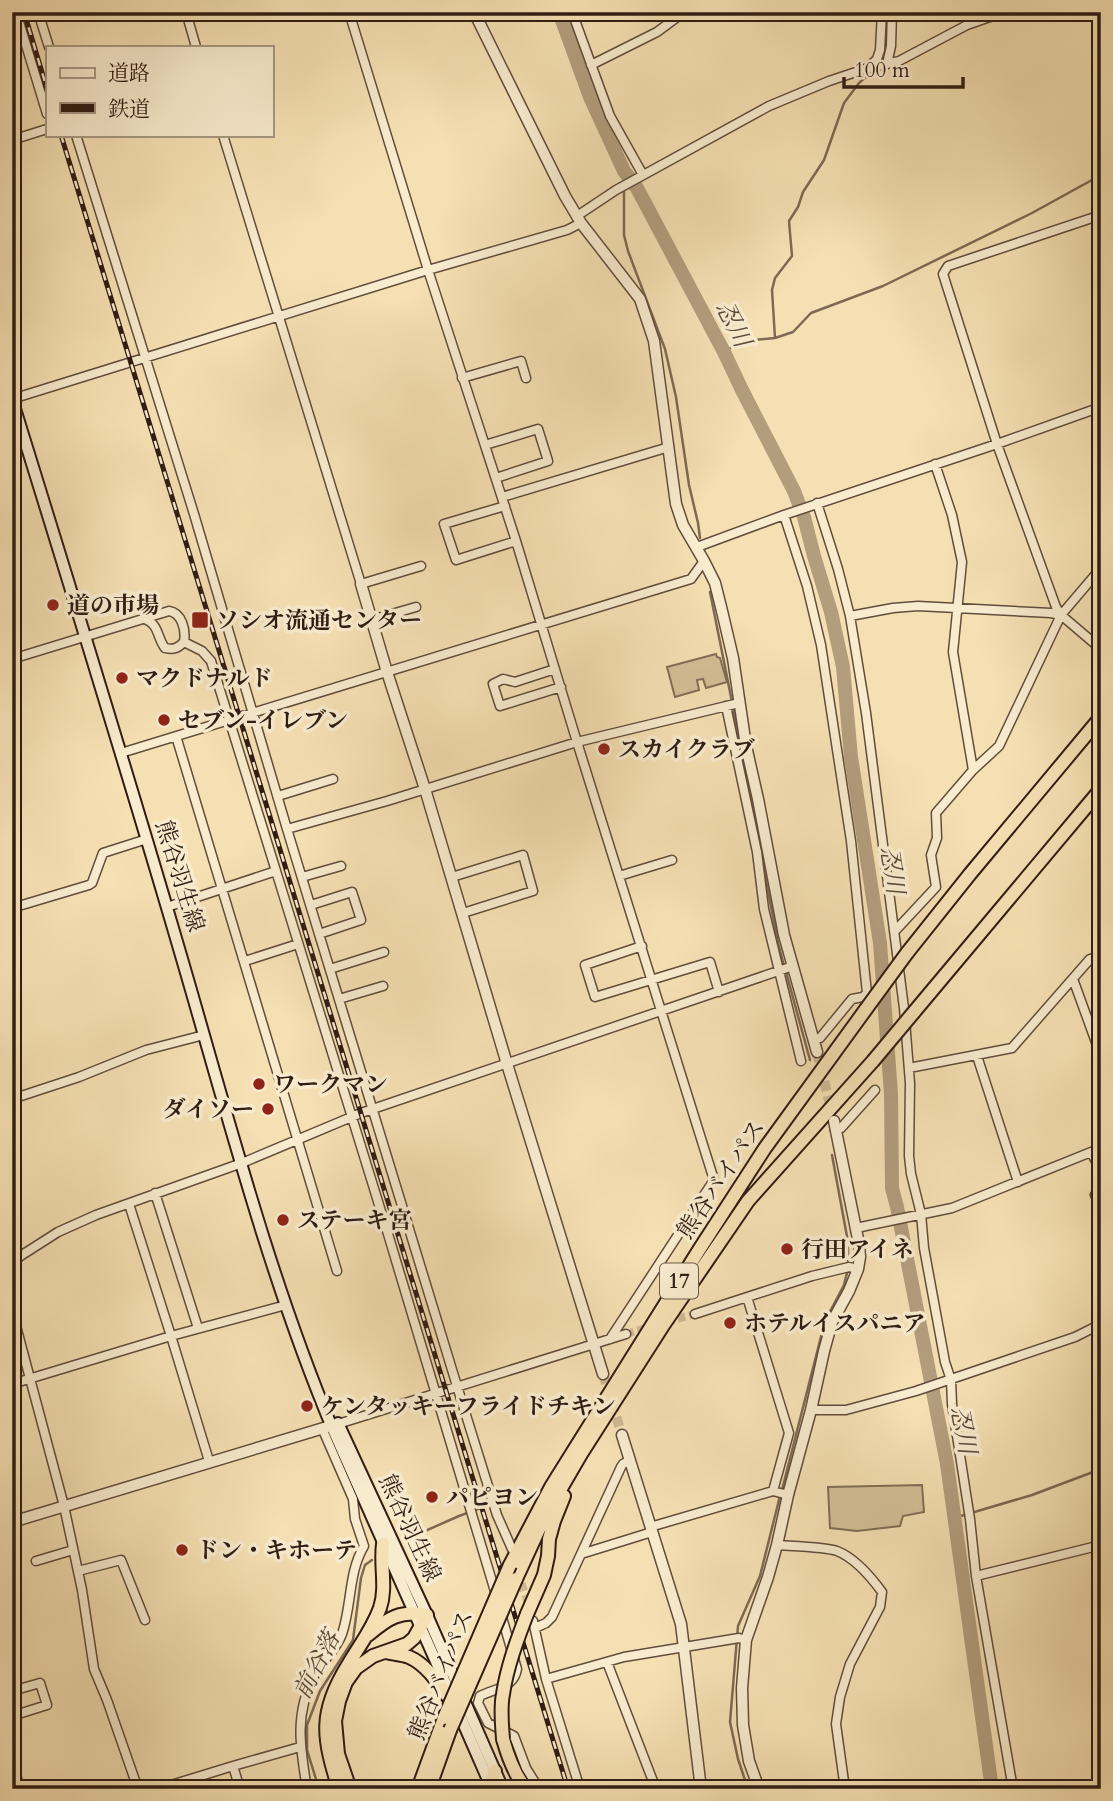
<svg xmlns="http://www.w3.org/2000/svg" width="1113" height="1801" viewBox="0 0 1113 1801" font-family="Cardo,'Noto Serif JP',serif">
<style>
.green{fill:#d4bf98;stroke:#826e56;stroke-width:2}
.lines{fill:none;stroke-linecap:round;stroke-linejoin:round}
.stream{stroke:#7e6953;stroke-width:2.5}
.river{stroke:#b29d7d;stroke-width:14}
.minor-tunnel{stroke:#ceb993;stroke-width:8;stroke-dasharray:8 4;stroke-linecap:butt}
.tertiary-tunnel{stroke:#ceb993;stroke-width:10;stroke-dasharray:10 5;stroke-linecap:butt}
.minor-casing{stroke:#614d3c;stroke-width:11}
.tertiary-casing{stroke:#614d3c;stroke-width:13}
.secondary-casing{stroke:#301c14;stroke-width:14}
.trunk-casing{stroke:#301c14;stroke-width:16}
.minor{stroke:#f8ebce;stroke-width:8}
.tertiary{stroke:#f8ebce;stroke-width:10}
.secondary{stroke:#f8ebce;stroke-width:10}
.trunk{stroke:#f5e0b3;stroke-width:12}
.rail-casing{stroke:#301c14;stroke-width:5}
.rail{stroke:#f8ebce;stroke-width:2.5;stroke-dasharray:8;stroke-linecap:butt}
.trunk-bridge-casing{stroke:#301c14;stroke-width:16;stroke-linecap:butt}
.trunk-bridge{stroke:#f5e0b3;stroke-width:12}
.poi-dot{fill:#8f2418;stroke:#f8ebce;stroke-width:2.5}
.labels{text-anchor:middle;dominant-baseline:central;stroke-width:7;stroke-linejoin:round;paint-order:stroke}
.shield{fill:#f8ebce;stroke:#6c5a4c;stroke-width:2}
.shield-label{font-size:21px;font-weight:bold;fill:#301c14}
.poi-label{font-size:23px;font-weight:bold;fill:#301c14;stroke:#f8ebce;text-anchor:start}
.street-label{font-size:23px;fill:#301c14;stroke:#f8ebce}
.water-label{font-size:24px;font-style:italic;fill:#5e4939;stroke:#f8ebce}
</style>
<rect width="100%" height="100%" fill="#f5e0b3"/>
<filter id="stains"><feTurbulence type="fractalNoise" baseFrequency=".00286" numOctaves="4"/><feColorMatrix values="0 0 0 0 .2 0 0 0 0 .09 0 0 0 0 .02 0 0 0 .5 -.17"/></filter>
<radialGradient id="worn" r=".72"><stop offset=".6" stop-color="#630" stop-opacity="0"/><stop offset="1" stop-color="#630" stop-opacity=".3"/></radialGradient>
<path class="green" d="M716 654 717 657 720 658 727 682 706 688 703 679 697 680 699 690 675 697 667 667Z
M922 1485 924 1512 903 1516 900 1526 857 1531 830 1528 828 1487Z"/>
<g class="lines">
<path class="stream" d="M883 62 886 42 887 12
M624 171V182
M624 188V235L628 251 665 349 676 397 689 485 698 523 700 538
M775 338 772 290 775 278 792 256 789 221 798 207 803 192 824 160 844 103 859 83 875 69
M724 352 741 341 775 338 793 332 811 313 883 286 1032 213 1101 175
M710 592 732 702
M733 708 778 943 784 966
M786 972 810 1060
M782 1490 825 1321 844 1285 848 1269V1242L832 1155
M954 1518 1032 1495 1101 1469
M407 1539 459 1516 508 1498
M319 1789 307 1750V1725L320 1691 353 1640 361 1578 365 1565 372 1560
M748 1789 738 1759 730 1722 738 1626 760 1576 780 1496"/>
<path class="river" d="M559 12 590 97 624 171 637 188 724 352 742 390 794 491 804 517 814 556 831 612 843 667 851 757 880 943 891 1094 892 1188 897 1207 947 1464 992 1789"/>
<path class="minor-tunnel" d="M666 1322 695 1314
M626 1334 650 1327
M518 1572 530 1610"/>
<path class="tertiary-tunnel" d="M817 1052 832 1113
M603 1374 622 1435"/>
<g class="minor-casing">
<path id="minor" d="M16 12 47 114
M38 12 49 47
M186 12 196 47
M349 12 428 270 516 541 577 742 714 1180 610 1339
M572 12 610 116 643 175
M887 64 891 46 892 12
M591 65 657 32 684 12
M868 68 877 59 880 50 882 12
M76 135 194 514 287 829 457 1386 497 1515 512 1549
M223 135 361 584 421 566
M12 140 47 129
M1101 215 948 266 943 274 997 444 1056 607 1061 615 1101 649
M577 216 616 190 769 106 829 81 868 68 899 61 967 25 1004 12
M462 378 521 361 526 378
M12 399 428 270 567 230 581 223
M485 445 538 429 548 461 496 478
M935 464 952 515 962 562 953 652 973 770
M502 497 669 447
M817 503 838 569 850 616 866 713 904 1008 910 1083 909 1156 911 1174 921 1214 924 1248 945 1362 951 1380 952 1404 970 1519 976 1576 1013 1789
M505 506 444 524 456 560 516 541
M784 515 997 444 1101 407
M697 547 784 515 807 586 821 645 851 841 867 993 863 997 852 999 820 1038 813 1039
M850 616 893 608 918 606 1051 613 1061 615
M145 619C159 624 157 638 165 648 174 650 178 648 184 642
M371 620 416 607
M12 659 169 611C182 613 186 630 184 642
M555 669 515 682 503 679 493 684 500 706 561 687
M726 706 757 852 764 909 801 1061
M176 736 337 1271
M121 753 691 579 704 561
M278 796 333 779
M287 829 387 801 577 742 739 703
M276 871 388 1234 497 1598
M619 876 672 860
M302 877 341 866
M452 877 523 855 533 891 463 913
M311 905 352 892 361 920 319 934
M167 907 276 871 211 661 202 651 184 642
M12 908 89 885 92 883 103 853 147 839
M895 931 936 887 931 855 937 838 936 813 973 770 999 746 1061 615 1101 568
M642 946 585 965 595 997 710 962 719 992
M245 961 298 944
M330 969 384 952
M1073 979 1101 1056
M339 999 383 986
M977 1056 1018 1182
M909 1068 1012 1048 1090 959 1101 956
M12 1099 79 1077 146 1050 204 1035
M835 1130 841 1128 875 1090
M1091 1152 1101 1171
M1101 1190 1095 1195 1101 1208
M155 1193 198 1328
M129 1204 171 1336 209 1461
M856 1228 952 1208 1101 1148
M12 1263 22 1255 58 1232 96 1215 242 1163 361 1113 793 966
M747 1297 789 1433 773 1491 788 1495
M12 1311 64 1506 82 1590 94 1669 107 1700 138 1789
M695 1314 812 1276 849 1267 858 1269
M12 1384 171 1336 286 1305
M811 1410H846L916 1391 1075 1337 1101 1324
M338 1424 626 1334
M650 1527 773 1491
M777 1545C790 1546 827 1547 837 1551 855 1558 871 1577 882 1592L880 1607 850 1664 840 1697 836 1724 845 1789
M581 1554 652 1532
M36 1561 73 1550
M78 1571 121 1560 145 1620
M976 1576 1101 1545
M501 1614 517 1669C514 1688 496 1688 480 1696L478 1703 488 1723 514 1736 526 1768 539 1789
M533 1621 546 1679 580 1789
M535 1628 546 1623 552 1617 621 1467 623 1464 630 1460
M607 1662 656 1789
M546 1679 624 1657 739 1638 746 1640
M12 1691 40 1683 47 1705 12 1716
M12 1761 20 1789
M233 1766 300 1747
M158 1789 233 1766 240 1789
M307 1789C300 1747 294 1713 315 1674 323 1660 337 1649 342 1634 352 1605 348 1573 364 1546L355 1519 353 1499 322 1428"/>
</g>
<g class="tertiary-casing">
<path id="tertiary" d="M474 12 565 196 581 223 640 299 654 341 676 504 683 525 704 561 715 583 722 611 733 658 746 746 758 799 784 935 817 1052
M361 584 387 672 425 789 507 1064 603 1374
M622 1435 681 1624 701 1789
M12 1522 337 1424
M759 1789 749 1761 743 1725 742 1688 746 1640 768 1577 777 1545 788 1495 811 1410 824 1351 832 1322 849 1291 858 1269 860 1257 859 1244 834 1121"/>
</g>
<g class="secondary-casing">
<path id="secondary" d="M12 399C69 583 126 767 180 952 226 1109 268 1274 331 1425L449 1691
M338 1423 427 1615 503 1789
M457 1709 492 1789"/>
</g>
<g class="trunk-casing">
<path id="trunk" d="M907 953 970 874 1101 717
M914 1012 1101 789
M510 1565 551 1487 699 1250 765 1148 866 1009
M516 1579 545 1516 581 1454 664 1324 748 1201 873 1061
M527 1614 544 1575 548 1556 549 1539 554 1521 564 1496
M386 1652C394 1654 402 1654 409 1657 430 1666 443 1691 456 1708
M503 1739C508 1757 514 1774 526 1789
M339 1789C323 1738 318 1713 348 1665 359 1646 372 1630 380 1608 387 1587 380 1566 383 1544
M350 1789 338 1754 335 1721 339 1701 346 1682 356 1668 373 1656 407 1644 414 1638 427 1615C400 1610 388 1618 368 1635
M418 1789 444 1718
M429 1789 450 1730
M489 1789 495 1771"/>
</g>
<use href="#minor" class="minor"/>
<use href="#tertiary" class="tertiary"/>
<use href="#secondary" class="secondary"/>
<use href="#trunk" class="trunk"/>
<g class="rail-casing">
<path id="rail" d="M24 12 47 89
M61 135 568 1789"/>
</g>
<use href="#rail" class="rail"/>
<g class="trunk-bridge-casing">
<path id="trunk-bridge" d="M866 1009 907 953
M873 1061 914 1012
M444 1718 510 1565
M450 1730 516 1579
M503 1739C502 1724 500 1709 503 1694 507 1667 517 1640 527 1614"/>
</g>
<use href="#trunk-bridge" class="trunk-bridge"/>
</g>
<g class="poi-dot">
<circle cx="53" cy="605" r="7"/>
<rect x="191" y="611" width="18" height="18" rx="3.5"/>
<circle cx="122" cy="678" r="7"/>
<circle cx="164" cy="720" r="7"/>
<circle cx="604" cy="749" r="7"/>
<circle cx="259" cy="1084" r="7"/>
<circle cx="268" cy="1109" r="7"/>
<circle cx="283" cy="1220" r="7"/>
<circle cx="787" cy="1249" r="7"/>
<circle cx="730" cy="1323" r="7"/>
<circle cx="307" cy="1406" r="7"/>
<circle cx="432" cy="1497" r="7"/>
<circle cx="182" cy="1550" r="7"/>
</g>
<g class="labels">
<rect class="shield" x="660" y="1263.5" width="38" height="35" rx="5"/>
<g class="shield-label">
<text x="679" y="1281">17</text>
</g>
<g class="poi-label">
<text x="67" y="605">道の市場</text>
<text x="216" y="620">ソシオ流通センター</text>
<text x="136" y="678">マクドナルド</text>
<text x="178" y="720">セブン-イレブン</text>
<text x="618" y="749">スカイクラブ</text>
<text x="273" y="1084">ワークマン</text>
<text x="254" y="1109" text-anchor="end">ダイソー</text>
<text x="297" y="1220">ステーキ宮</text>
<text x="801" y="1249">行田アイネ</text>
<text x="744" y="1323">ホテルイスパニア</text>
<text x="321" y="1406">ケンタッキーフライドチキン</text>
<text x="446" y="1497">パピヨン</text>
<text x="196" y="1550">ドン・キホーテ</text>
</g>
<g class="street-label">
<text transform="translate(180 876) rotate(73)">熊谷羽生線</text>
<text transform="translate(721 1179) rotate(-56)">熊谷バイパス</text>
<text transform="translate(410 1528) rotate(65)">熊谷羽生線</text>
<text transform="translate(441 1675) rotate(-68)">熊谷バイパス</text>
</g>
<g class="water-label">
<text transform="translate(733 324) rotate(63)">忍川</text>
<text transform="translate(892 870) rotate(81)">忍川</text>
<text transform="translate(963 1430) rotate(79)">忍川</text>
<text transform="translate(317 1665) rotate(-63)">前谷落</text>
</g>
</g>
<rect width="1113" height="1801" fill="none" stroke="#f5e0b3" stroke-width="42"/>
<rect x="14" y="14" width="1085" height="1773" fill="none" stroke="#301c14" stroke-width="3.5"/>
<rect x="21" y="21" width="1071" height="1759" fill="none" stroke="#301c14" stroke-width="2"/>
<rect x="46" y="46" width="228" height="91" fill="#f8ebce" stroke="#a89884" stroke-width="2"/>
<rect x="60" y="68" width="35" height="10" fill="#f8ebce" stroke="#a89884" stroke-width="2"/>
<text x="108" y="80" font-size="21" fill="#301c14">道路</text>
<rect x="60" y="103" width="35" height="10" fill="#301c14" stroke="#a89884" stroke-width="2"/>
<text x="108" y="116" font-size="21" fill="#301c14">鉄道</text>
<path d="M844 77v10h119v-10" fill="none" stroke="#301c14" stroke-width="3.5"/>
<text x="854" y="77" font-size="21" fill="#301c14" stroke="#f8ebce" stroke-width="5" paint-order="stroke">100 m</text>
<rect width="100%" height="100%" filter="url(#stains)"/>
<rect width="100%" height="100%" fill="url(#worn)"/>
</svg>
